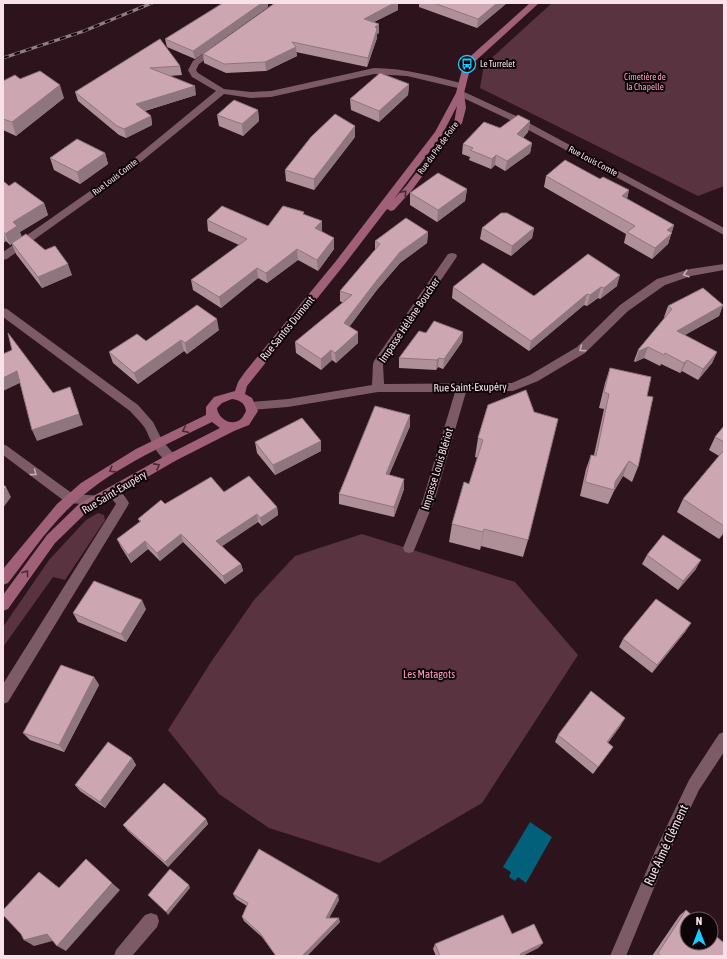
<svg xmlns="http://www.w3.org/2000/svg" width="727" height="959" viewBox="0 0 727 959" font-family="'Asap Condensed',sans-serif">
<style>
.green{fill:#5a3340}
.water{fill:#03607b}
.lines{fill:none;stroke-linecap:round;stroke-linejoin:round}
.service{fill:#7c5b66;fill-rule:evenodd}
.minor{fill:#7c5b66;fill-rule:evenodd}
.secondary{fill:#a06178;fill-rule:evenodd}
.rail-casing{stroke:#937c83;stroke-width:3}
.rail{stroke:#0e0407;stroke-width:2;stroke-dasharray:6;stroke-linecap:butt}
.wall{fill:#af9099}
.shaded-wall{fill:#8f757d}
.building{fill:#cca7b2;stroke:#8f757d}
.oneway{stroke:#482934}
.oneway2{stroke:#c5acb4}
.labels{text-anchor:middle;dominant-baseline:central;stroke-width:4;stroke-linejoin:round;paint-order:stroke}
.far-poi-label{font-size:9px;fill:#f6e2e8;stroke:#0e0407;text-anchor:start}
.far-park-label{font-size:9px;fill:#fb9fbe;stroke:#0e0407}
.far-street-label{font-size:9px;fill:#f6e2e8;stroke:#0e0407}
.street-label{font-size:11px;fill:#f6e2e8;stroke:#0e0407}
.park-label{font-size:11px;fill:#fb9fbe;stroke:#0e0407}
.near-street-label{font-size:13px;fill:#f6e2e8;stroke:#0e0407}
</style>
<rect width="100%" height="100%" fill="#2d131c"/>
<path class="green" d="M552 3H724V186L698 196 480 88 484 65Z
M98 513 104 515 105 520 65 580 53 577 3 647V627L49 560 86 520Z
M362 534 515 582 578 655 482 803 379 863 269 828 219 794 168 730 211 662 254 600 295 556Z"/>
<path class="water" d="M530 822 552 837 526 883 518 877 515 881 509 877 511 872 503 867Z"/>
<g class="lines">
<path class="service" d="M112 487C119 489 126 497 129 503L127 507 8 702 3 704V684L116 504 106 492 108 488Z"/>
<path class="minor" d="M212 47H215L219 49 199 64 196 70 198 73 224 89 251 92 271 91 374 68C405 68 435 77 465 84L466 86 462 89 407 76 374 74 271 97 251 98 224 94 126 174 7 259 3 260V252L120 170 216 91 192 77 188 70 193 61Z
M460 90 514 115 724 228V235L508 119 457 95 456 93 457 91Z
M452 253 456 254 457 256 456 258 383 365 384 384 512 383 530 375 577 347 620 305 657 279 690 269 724 264V270L691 276 665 285 628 311 585 353 538 381 513 391 466 392 435 499 415 548 413 552 409 553 405 552 403 548 423 499 455 392H378L288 407 252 410 248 409 246 406 248 403 252 402 288 399 372 385 373 364 374 361 448 254Z
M3 308 7 309 138 405 153 422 162 440 177 458 175 461C160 466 150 438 145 428 141 422 135 417 130 411L3 317Z
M3 444 7 446 73 494 102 496 104 500 102 504 98 505 67 503 3 455Z
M724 732V752L699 790 665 861 626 956H610L655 851 689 780 719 734Z
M151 913 157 915 159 921 157 927 132 956H114L116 950 145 915Z"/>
<path class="secondary" d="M530 3H539L471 65 464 93 466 108 462 123 412 190 394 210 391 211 387 209 344 265 247 386 245 394 252 398 258 411 249 425 234 431 175 461 87 512 55 543 8 609 3 611V595L47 535 79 504 167 455 220 428 212 422C163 446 104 472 66 511 44 533 27 559 8 583L3 585V569L57 504 81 483 136 449 206 415V407L214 397 235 391 238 382 245 372 336 261 435 132 456 93 464 62ZM457 106 454 123 406 186 394 199 442 135ZM232 399C240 400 245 403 246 411 245 413 243 417 241 419 232 427 218 419 217 408L222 403Z"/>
<g class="rail-casing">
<path id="rail" d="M3 58 84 31 152 3"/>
</g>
<use href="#rail" class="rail"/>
</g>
<path class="wall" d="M275 3H398V10L374 22 379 33 377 34V38L367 67 296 52 297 56 266 71 226 73 204 63 203 54Z
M419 3H507L477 28 419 7Z
M268 7 195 59 167 47 165 39Z
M160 39 180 66 182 75 169 76 196 95 145 111 151 116 152 125 126 138 119 135 78 101 75 92Z
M20 79 64 98 16 136 3 130V81Z
M409 84 408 95 379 122 351 110 350 99Z
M258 110 259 121 243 136 219 126 217 115Z
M530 121 528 132 523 138 532 143 530 153 505 171 495 165 491 169 469 160 470 157 462 154 463 144 500 128Z
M355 137 314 190 286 181 285 170Z
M105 153 108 164 80 184 54 170 50 158Z
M546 176 600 179 629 190 627 199 674 225 668 244 652 259 624 243 626 234 544 187Z
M3 181 9 186 44 203 48 215 20 232 21 237 72 275 42 288 16 254 12 244 10 245 6 241 3 243Z
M467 189 465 201 437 222 410 205V193Z
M304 215 322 221V231L321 232 334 249 318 271 298 260 267 283 258 278 221 308 193 290 191 280 239 245 208 231 207 220 268 226Z
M482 228H534L532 238 511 256 480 239Z
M428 232 427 243 400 263 376 291 349 327 358 332V343L336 363 332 360 321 370 296 353 295 342 343 303 340 301V291L375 250V241Z
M588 254 617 286 600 299 598 298 587 306 584 305 529 351 452 298 453 287 534 296Z
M723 305 719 316 685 335 717 352 712 363 698 380 682 371 680 373 661 364 660 366 644 358 635 362 634 361 638 350 665 318 664 317 668 306Z
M219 330 187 354 184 351 138 384 113 363 109 352 146 341Z
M463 332 462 342 443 369 438 367 436 370 399 368V358L426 333Z
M610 368 647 396 638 467 632 482 623 476 614 491 608 504 580 496 586 469 591 455H594L604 409 599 408 605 383Z
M488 405 528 540 523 557 481 546 480 550 449 542 452 524 469 484 478 458 475 457 478 438Z
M410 415V426L389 475 404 489 394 517 339 504V494Z
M724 426V533L719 539 677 512 683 499 719 456 709 450 715 437Z
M321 441V451L275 475 257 453 255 442Z
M224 492 277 507 278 515 262 526 258 522 222 546 241 564 243 571 225 584 183 542 160 561 148 549 131 563 121 547 117 539 140 522 138 519 165 504Z
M647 555 696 569 678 590 642 564Z
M146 609 126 642 78 622 73 613Z
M691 623 685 632 652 673 619 647 623 639Z
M94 677 99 685 64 752 30 740 23 733Z
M621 725 608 743 613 747 593 774 555 742 558 735Z
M132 758 136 765 105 808 80 791 75 785Z
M206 819 208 824 168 867 128 831 123 825Z
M233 894 339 900 329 918 340 922 307 956H276L262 937 244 921 242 917 247 906 236 899Z
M686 910 724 956H652L680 915Z
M512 934 543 943 538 948 522 956H436L433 949 435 944Z"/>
<path class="shaded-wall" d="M262 3H268V7L195 59 193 51Z
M394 3H398V10L364 27V19Z
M497 3H507L477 28 478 19Z
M379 24V33L377 34V38L367 67 368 58 375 27Z
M296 47 297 56 266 71 265 62Z
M409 84 408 95 379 122V111Z
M60 85 64 98 16 136 12 122Z
M195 86 196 95 138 113 136 104Z
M258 110 259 121 243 136 242 124Z
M151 116 152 125 126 138 124 129Z
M530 121 528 132 515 145 517 134Z
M355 126V137L314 190V179Z
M532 143 530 153 505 171 507 161Z
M105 153 108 164 80 184 77 172Z
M496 155 495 165 491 169 492 159Z
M467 189 465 201 437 222 438 210Z
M629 190 626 201 622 196Z
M44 203 48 215 20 232 22 237 10 245 5 234 13 222Z
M322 221V231L316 239 315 228Z
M674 225 668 244 652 259 655 248 667 230Z
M534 228 532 238 511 256 512 246Z
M3 232 6 241 3 243Z
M428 232 427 243 400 263 376 291 344 334V323L377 280 400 252Z
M334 238V249L318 271 317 260Z
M297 249 298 260 267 283 266 273Z
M68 264 72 275 42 288 38 277Z
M257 268 258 278 221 308 219 297Z
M620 275 617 286 600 299 604 288Z
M601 287 598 298 587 306 590 295Z
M587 294 584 305 529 351 531 341Z
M723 305 719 316 672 342 677 331Z
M217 319 219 330 187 354 185 343Z
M358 332V343L336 363 335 353Z
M463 332 462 342 443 369 444 359Z
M181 340 184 351 138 384 134 373Z
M648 347 644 358 635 362 639 351Z
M331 350 332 360 321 370V359Z
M717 352 712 363 698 380 703 369Z
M439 358 438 367 436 370 437 360Z
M687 360 682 371 680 373 684 363Z
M17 371 22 382 3 391V378Z
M70 387 83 425 37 441 32 430Z
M410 415V426L385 484 386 474Z
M321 441V451L275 475 273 465Z
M629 461 623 476 614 491 615 482Z
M404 479V489L394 517V507Z
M6 487 11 497 3 508V490Z
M277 507 278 515 262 526 260 518Z
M257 514 258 522 218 549 216 541Z
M484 529 481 546 480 550 483 532Z
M724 531V533L719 539Z
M181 534 183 542 160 561 157 553Z
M145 541 148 549 131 563 128 555Z
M701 560 696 569 678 590 683 581Z
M241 564 243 571 225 584 223 576Z
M142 600 146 609 126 642 121 634Z
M691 623 685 632 652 673 657 665Z
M94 677 99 685 64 752 59 745Z
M625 718 621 725 603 749 607 742Z
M132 758 136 765 105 808 100 802Z
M206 819 208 824 168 867 165 862Z
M112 883 120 890 66 951 57 946Z
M189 885 190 888 168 915 166 912Z
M338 895 339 900 327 922 326 918Z
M339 918 340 922 307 956H302Z
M47 934 56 940 34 946 24 940Z
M543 943 538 948 522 956H519L520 954Z"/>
<path class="building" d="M223 3H262L193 51 165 39Z
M275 3H394L364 19 379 24 375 27 377 29 368 58 292 42 296 47 265 62 224 64 203 54Z
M434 3H497L478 19Z
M160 39 180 66 150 68 195 86 136 104 151 116 124 129 117 126 75 92Z
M40 71 60 85 12 122 3 119V81L15 75 20 79Z
M380 73 409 84 379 111 350 99Z
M234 100 258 110 242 124 217 115Z
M335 114 355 126 314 179 285 170 311 137Z
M518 115 530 121 517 134 532 143 507 161 496 155 492 159 470 150 473 148 463 144 484 122 500 128Z
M77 139 105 153 77 172 50 158Z
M565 160 600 179 603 177 629 190 622 196 674 225 667 230 672 233 655 248 627 232 635 226 546 176Z
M438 173 467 189 438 210 410 193Z
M3 181 9 186 15 182 44 203 13 222 17 226 5 234 3 231Z
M222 206 268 226 283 206 304 212 303 214 322 221 315 228 334 238 317 260 297 249 266 273 257 268 219 297 191 280 247 239 207 220Z
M501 213H507L534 228 512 246 482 228Z
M406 218 428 232 400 252 377 280 344 323 358 332 335 353 331 350 321 359 295 342 352 295 340 291 380 244 375 241Z
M26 234 45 250 55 246 68 264 38 277 12 243Z
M588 254 620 275 604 288 601 287 590 295 587 294 531 341 453 287 483 263 534 296Z
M703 288 723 305 677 331 717 352 703 369 687 360 684 363 665 353 664 355 648 347 639 351 638 350 672 309 668 306Z
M197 305 217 319 185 343 181 340 134 373 109 352 137 334 146 341Z
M434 321 463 332 444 359 439 358 437 360 399 358 419 331 426 333Z
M8 333 53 393 70 387 79 414 32 430 17 371 3 378V354L12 350Z
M610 368 651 377 647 396 653 397 638 467 629 461 615 482 614 490 585 482 591 455 596 456 609 394 604 392Z
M526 390 534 412 558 419 528 540 484 529 483 532 452 524 464 482 469 484 483 440 478 438 488 405Z
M375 406 410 415 386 474 404 479 394 507 339 494Z
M302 418 321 441 273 465 255 442Z
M724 426V442L715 437Z
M724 450V526L683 499Z
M249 476 277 507 260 518 257 514 216 541 241 564 223 576 181 534 157 553 145 541 128 555 117 539 141 521 138 519 161 500 165 504 211 477 224 492Z
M3 485 6 487 3 490Z
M663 535 701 560 683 581 647 555Z
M94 581 142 600 121 634 73 613Z
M656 599 691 623 657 665 623 639Z
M61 665 94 677 59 745 23 733Z
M591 691 625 718 607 742 613 747 598 767 558 735Z
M108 742 132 758 100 802 75 785Z
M164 783 206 819 165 862 123 825Z
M259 849 338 895 326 918H339L302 956H276L260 933 242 917 248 903 233 894Z
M86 859 112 883 57 946 47 934 24 940 21 934 3 915V910L39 872 59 888Z
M170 869 189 885 166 912 148 895Z
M686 910 696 919H687V943H711V932L724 943V956H661L658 953Z
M503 915 512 934 534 924 543 943 520 954 521 956H440L435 944Z"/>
<defs><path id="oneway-chevron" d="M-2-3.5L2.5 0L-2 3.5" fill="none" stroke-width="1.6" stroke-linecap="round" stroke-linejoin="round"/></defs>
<g class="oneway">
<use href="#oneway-chevron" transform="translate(404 193) rotate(-48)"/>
<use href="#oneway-chevron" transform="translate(185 430) rotate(154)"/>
<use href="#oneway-chevron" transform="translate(157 466) rotate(-29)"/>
<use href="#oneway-chevron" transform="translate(112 470) rotate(148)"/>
<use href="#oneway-chevron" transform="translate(26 573) rotate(-53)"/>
</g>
<g class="oneway2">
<use href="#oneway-chevron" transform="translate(686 274) rotate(163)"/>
<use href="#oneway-chevron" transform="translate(582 349) rotate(143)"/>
<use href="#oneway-chevron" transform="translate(34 473) rotate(37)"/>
</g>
<defs>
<g id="bus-ring" transform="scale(0.9)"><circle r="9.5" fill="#0e0407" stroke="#1ec9fd" stroke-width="1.5"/><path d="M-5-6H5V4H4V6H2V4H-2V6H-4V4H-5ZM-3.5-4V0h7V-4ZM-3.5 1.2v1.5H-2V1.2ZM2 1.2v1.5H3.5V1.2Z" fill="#1ec9fd"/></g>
</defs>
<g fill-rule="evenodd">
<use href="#bus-ring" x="467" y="64"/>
</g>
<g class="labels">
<g class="far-poi-label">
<text x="480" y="64">Le Turrelet</text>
</g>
<g class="far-park-label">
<text x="645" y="77">Cimetière de<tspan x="645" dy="10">la Chapelle</tspan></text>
</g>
<g class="far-street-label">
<text transform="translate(438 148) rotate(-54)">Rue du Pré de Foire</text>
<text transform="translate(593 161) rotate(28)">Rue Louis Comte</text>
<text transform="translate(115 177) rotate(-37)">Rue Louis Comte</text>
</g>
<g class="street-label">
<text transform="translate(409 320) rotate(-56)">Impasse Hélène Boucher</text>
<text transform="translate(287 328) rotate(-51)">Rue Santos Dumont</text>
<text transform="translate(470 387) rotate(-1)">Rue Saint-Exupéry</text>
<text transform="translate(437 469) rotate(-73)">Impasse Louis Blériot</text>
<text transform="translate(114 492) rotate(-31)">Rue Saint-Exupéry</text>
</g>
<g class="park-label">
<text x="429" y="674">Les Matagots</text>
</g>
<g class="near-street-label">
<text transform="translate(666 845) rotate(-65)">Rue Aimé Clément</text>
</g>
</g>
<rect width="727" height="959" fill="none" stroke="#f6e2e8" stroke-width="8"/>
<g transform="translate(699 931)"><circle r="19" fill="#0e0407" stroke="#6b5d61"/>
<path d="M0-3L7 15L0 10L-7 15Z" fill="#1ec9fd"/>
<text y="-6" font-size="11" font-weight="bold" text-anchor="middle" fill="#f6e2e8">N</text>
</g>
</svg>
